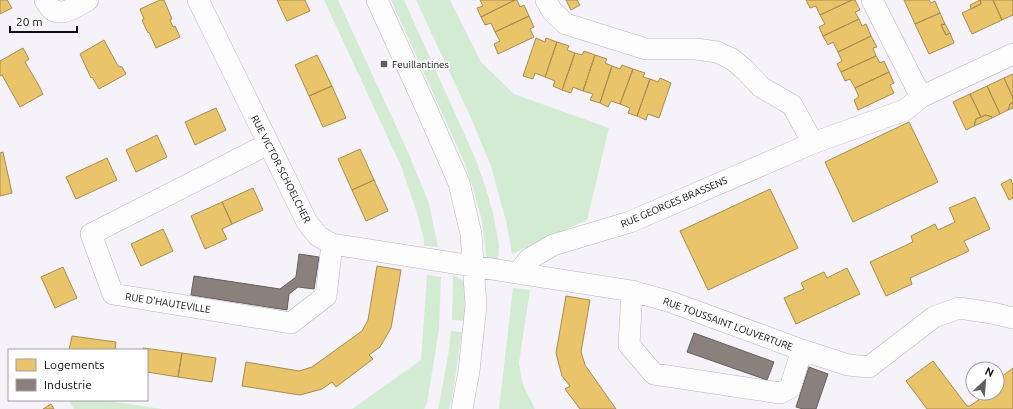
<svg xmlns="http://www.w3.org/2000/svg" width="1013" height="409" viewBox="0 0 1013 409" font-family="Ubuntu,sans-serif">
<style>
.green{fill:#d3ebd3}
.homes{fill:#e9c46a;stroke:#a88d50}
.industry{fill:#8a817c;stroke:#665e5d}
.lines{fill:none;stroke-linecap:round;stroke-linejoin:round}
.minor-casing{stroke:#b8b4bb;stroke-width:22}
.minor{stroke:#fefdfe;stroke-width:21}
.poi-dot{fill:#615d64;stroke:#fff;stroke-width:1.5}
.labels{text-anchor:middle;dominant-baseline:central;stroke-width:4;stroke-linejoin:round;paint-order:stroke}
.poi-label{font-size:10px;fill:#110d14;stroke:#fff;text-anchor:start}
.street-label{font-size:10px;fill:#110d14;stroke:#fff}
</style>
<rect width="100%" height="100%" fill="#f6f2f9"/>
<path class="green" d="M324 0H338L408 152 429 203 438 247 424 246V240L417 213 401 166Z
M391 0H404L476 160 486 189 493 213 499 245 498 263 489 260 486 256 482 221 474 192 465 164Z
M416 0H450L481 62 514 94 609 128 587 220 512 254 507 225 491 166 471 118Z
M427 275 441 277 439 329 427 403 424 409H352L421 360Z
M453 275 464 281 465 310 464 321 452 320Z
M513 288 530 290 519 363 523 385 535 409H499Z
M451 331 462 332 452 399 449 409H438L441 395 449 350Z
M68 400H102L162 409H74Z"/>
<path class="homes" d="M0 0H7L12 8 0 14Z
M160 0H164L172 19 170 20 173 27 175 26 180 37 156 48 149 32 148 33 142 20 144 19 140 9Z
M277 0H305L310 11 287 21Z
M480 0H515L481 17 477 8 483 6Z
M515 0H517L520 7 524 5 529 16 495 32 491 23 485 25 481 17Z
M566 0H577L580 5 571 10Z
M806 0H852L820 15 816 6 810 8Z
M852 0H855L860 10 855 12 859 19 823 36 819 27 825 24 820 15Z
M904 0H929L931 3 935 1 940 13 915 24Z
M980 0 981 4 971 9 970 5Z
M980 0H993L1002 20 972 34 962 13 981 4Z
M993 0H1013V15L1002 20Z
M940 13 945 24 941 25 946 35 950 33 954 43 929 54 915 24Z
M529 16 534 27 530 29 534 37 498 54 494 44 500 41 495 32Z
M859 19 862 26 866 24 871 36 838 52 833 42 828 45 823 36Z
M945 24 950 33 946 35 941 25Z
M871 36 877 47 873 48 876 56 841 72 837 64 842 61 838 52Z
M536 38 545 42 546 38 557 42 545 77 535 73 533 79 523 76Z
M104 40 118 66 122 67 126 74 99 89 92 77 91 78 80 54Z
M557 42 569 46 567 50 575 53 562 90 553 86 555 81 545 77Z
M23 48 29 59 25 62 38 84 43 94 20 107 2 75 0 76V61Z
M584 51 595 55 583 91 573 87 571 93 562 90 575 53 582 55Z
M317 55 332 86 309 96 295 65Z
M595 55 607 59 605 63 612 66 600 103 590 100 593 94 583 91Z
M876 56 880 63 884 61 889 72 855 88 850 79 845 81 841 72Z
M622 65 633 69 620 104 611 101 608 107 600 103 612 66 620 69Z
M633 69 645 73 643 77 650 79 637 116 628 113 630 108 620 104Z
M889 72 894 83 890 85 894 93 858 110 854 100 859 97 855 88Z
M1013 74V98L1004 78Z
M660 78 671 83 659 118 648 114 646 120 637 116 650 79 658 82Z
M1004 78 1013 98V102L1010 104 1008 110 1000 114 987 86Z
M332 86 346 118 323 127 309 96Z
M987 86 1000 114 992 118V117L986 115 981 117 970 94Z
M970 94 981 117 976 119 974 126 966 130 953 102Z
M1013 102V108L1008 110 1010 104Z
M216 108 226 130 195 145 185 122Z
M986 115 992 117V118L974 126 976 119Z
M909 122 938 182 853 222 825 162Z
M157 135 167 157 136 172 126 150Z
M360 149 374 180 352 190 338 159Z
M3 152 12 193 0 196V153Z
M107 158 117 180 76 199 66 177Z
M1011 179 1013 185V198L1009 200 1001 184Z
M374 180 388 211 366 221 352 190Z
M253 188 263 210 232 224 222 202Z
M770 189 798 248 708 290 680 231Z
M975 197 990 229 964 241 969 251 910 278 912 284 886 296 870 262 913 242 911 236 935 224 938 230 955 222 949 208Z
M222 202 232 224 222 229 227 239 205 249 191 216Z
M163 229 173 251 141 266 131 244Z
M377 266 401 270 391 328 380 347 369 355 373 359 336 387 332 382 322 389 300 395 242 386 246 362 299 371 312 367 362 331 368 320Z
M63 267 77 298 55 308 41 277Z
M847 268 860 294 796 324 784 298 804 289 801 283 813 277 824 272 827 278Z
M566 296 590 300 581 352 585 365 616 409H580L565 389 570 386 562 376 556 353Z
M72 336 116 342 115 350H69Z
M143 348 182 353 178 377 147 372V350H143Z
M182 353 216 358 212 382 178 377Z
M933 361 967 406H970L988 393H997V387L998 386 997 384V380L1013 368V409H927L906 381Z
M51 404 54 409H43Z"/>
<path class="industry" d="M299 254 319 257 314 289 298 287 289 294 287 310 191 295 194 276 280 289 296 277Z
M694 333 774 362 767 380 687 352Z
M809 367 828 374 816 409H803L796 407Z"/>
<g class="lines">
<g class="minor-casing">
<path id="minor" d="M45 0C56 22 72 9 88 0
M198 0 307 222 318 236 332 244 632 291 671 302 802 350 848 365 869 367 934 317 959 308 992 313 1013 318
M377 0 427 110 459 183 471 234 476 305 469 371 462 409
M546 0 552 11 566 24 646 49H696L717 52 732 59 745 70 761 87 792 105 813 143 905 110 921 97 1013 54
M872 0 921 97
M268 144 91 234 113 294 291 323 326 296 332 244
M518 273 529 259 553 245 630 222 813 143
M632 291 629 345 654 374 780 393 790 388 802 350"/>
</g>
<use href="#minor" class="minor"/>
</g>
<rect class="poi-dot" x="380" y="60" width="8" height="8" rx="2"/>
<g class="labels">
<g class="poi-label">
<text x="392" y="64">Feuillantines</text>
</g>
<g class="street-label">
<text transform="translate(281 169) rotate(63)">RUE VICTOR SCHOELCHER</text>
<text transform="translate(674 202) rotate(-23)">RUE GEORGES BRASSENS</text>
<text transform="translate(168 303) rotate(9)">RUE D'HAUTEVILLE</text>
<text transform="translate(728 324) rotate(20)">RUE TOUSSAINT LOUVERTURE</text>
</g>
</g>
<rect x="8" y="349" width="140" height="52" fill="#ffffff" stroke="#a09ea1"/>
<rect x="16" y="359" width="20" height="12" fill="#e9c46a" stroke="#a09ea1"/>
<text x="44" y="369" font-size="12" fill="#110d14">Logements</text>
<rect x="16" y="379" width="20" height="12" fill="#8a817c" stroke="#a09ea1"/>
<text x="44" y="389" font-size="12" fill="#110d14">Industrie</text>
<g transform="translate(985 381) rotate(26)"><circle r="19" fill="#ffffff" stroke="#a09ea1"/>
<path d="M0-3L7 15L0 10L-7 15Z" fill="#615d64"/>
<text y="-6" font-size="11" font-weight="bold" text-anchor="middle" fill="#110d14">N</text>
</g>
<path d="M10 26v6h67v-6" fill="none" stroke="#110d14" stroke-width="2"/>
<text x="16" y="26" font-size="12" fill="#110d14" stroke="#ffffff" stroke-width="3" paint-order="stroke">20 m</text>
</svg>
